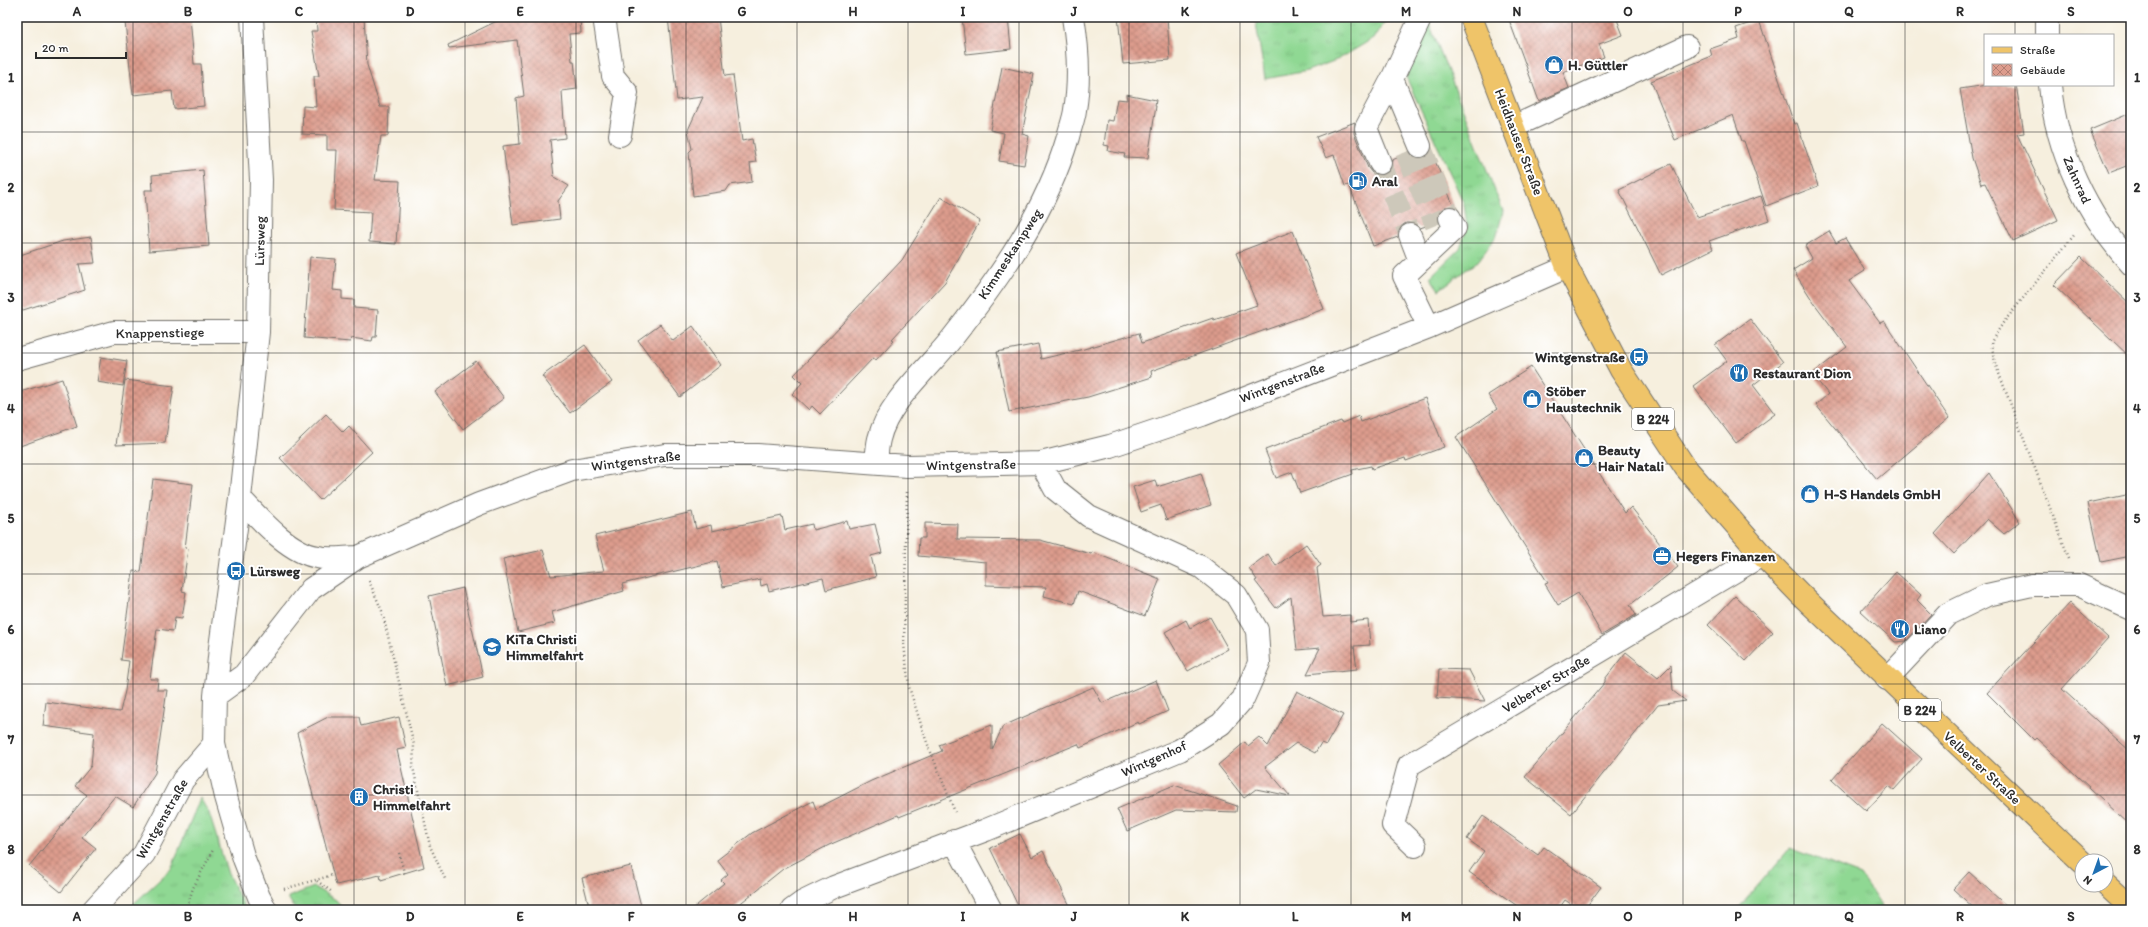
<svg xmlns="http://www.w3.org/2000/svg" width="2148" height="927" viewBox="0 0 2148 927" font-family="Itim,sans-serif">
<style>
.grass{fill:url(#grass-tufts);stroke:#5d825f}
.building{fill:url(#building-cross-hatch)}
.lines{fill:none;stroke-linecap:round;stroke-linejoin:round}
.minor-tunnel{stroke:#cdc8ba;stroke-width:22;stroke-dasharray:22 11;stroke-linecap:butt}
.minor-casing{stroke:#72706a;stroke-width:24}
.major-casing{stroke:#72706a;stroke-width:24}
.path{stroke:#72706a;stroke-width:2.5;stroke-dasharray:1 3;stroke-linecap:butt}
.minor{stroke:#fff;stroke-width:22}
.major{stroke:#efc469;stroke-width:22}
.grid{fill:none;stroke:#2b2b2b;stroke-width:1;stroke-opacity:0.55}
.labels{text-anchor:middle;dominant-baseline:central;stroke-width:4;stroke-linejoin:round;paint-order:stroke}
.shield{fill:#fff;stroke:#6b6b6b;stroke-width:1}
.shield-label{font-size:13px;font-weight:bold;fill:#2b2b2b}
.poi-label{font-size:14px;font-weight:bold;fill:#2b2b2b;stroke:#fff;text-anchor:start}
.street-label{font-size:14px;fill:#2b2b2b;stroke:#fff}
.neatline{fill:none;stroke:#2b2b2b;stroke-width:1.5}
.grid-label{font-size:13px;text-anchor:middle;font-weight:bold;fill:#2b2b2b}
</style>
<defs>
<pattern id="grass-tufts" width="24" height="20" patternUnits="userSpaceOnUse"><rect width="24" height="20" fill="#8fd893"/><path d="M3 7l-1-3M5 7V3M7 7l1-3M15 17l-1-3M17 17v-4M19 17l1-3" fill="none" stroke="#7cba7f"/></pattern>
<pattern id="building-cross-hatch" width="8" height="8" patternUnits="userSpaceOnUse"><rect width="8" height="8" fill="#dd9c8d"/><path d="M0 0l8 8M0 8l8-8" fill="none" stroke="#b37f73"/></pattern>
</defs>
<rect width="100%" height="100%" fill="#fff"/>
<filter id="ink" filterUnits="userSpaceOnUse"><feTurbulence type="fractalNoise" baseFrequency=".025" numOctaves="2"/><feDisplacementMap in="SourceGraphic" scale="8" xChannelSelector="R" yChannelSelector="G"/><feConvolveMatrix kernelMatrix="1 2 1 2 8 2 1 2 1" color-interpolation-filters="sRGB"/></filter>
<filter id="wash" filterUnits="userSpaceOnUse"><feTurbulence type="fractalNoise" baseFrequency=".012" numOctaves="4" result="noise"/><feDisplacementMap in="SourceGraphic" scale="16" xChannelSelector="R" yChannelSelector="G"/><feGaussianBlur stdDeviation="0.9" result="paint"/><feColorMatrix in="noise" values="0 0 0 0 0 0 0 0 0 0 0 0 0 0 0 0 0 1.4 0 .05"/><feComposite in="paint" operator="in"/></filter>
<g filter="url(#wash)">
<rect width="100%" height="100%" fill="#f6efde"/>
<path class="grass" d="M1255 17H1388L1374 38 1339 59 1307 71 1265 79Z
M1427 18 1503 211 1497 235 1479 260 1439 290 1430 277 1460 248 1467 227 1464 204 1406 77Z
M200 798 209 813 228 874 246 910H127L171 869Z
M1790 848 1860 875 1884 910H1737Z
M314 887 336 900 345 910H295L288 897Z"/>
<g id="blocks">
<path class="building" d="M137 17H190L194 64H201L204 106 174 109 172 91 133 95 125 22 137 20Z
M316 17H364L367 65 380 107H389L388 136H381L375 180 400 181 396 244 369 242 371 212 334 210 337 150H327V135L302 134 303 106 316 107 314 76H319L311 31H317Z
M505 17H580L581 33 569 34 572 61H574L577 89 562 91 565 138 550 140 554 177 569 186 558 201 560 219 513 225 503 146 520 144 516 98 524 96 517 40 449 48 448 45Z
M668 17H718L725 76 733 75 742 141 752 139 756 162 750 163 752 182 730 185 726 191 693 196 689 152 692 149 688 130 703 97 677 100Z
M962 17H1008L1011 49 966 54Z
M1118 17H1167L1170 60 1123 64Z
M1508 17H1616L1623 35 1599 44 1604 57 1563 72 1569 88 1539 101Z
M1759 20 1794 124 1797 123 1818 186 1766 206 1744 141H1742L1733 115 1675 140 1651 81 1712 56 1710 49 1739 39 1736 28Z
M1002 67 1034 74 1022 134 1029 136 1024 165 999 161 1004 133 990 130Z
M1987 85H2016L2024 133 2017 134 2058 220 2013 241 1985 183 1981 184 1972 158 1960 89Z
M1126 94 1156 100 1155 106H1156L1148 158 1124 157 1125 154 1108 151 1109 146 1104 145 1107 120 1113 121 1117 99 1127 100Z
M2131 113V164L2109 173 2090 130Z
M1355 122 1354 133 1368 168 1372 173 1378 175H1384L1390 171 1392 160 1410 153 1418 158H1424L1431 151 1454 207H1445L1440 211 1438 222 1420 228 1412 223H1406L1400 227 1398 237 1373 246 1349 185 1345 186 1334 155 1326 158 1316 137Z
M1671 164 1697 217 1761 196 1769 220 1709 241 1713 249 1661 275 1619 190Z
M203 170 209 246 149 251 145 190H153L152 175Z
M941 197 980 221 945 282 892 339 894 340 876 360 873 358 820 414 812 406 809 410 792 394 802 383 794 375 902 260Z
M1293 231 1324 309 1151 371 1152 377 1088 397 1009 412 997 352 1038 344 1041 359 1084 349 1139 333 1142 343 1213 318 1214 320 1257 305 1236 253Z
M1829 231 1836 243 1845 238 1865 271 1849 281 1880 323 1884 321 1949 418 1877 479 1816 405 1828 394 1812 374 1847 347 1814 303 1793 270 1812 258 1805 246Z
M91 237 95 263 79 264 85 290 17 312V256L63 241Z
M310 257 336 259 333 290 342 291V299L354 300V308L378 310 376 337H373L372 341 351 338 350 342 304 338Z
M2081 257 2131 305V358L2054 285Z
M1750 319 1783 362 1753 385 1775 414 1736 443 1693 386 1727 361 1715 345Z
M660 324 673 341 693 326 721 365 680 397 638 340Z
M585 345 612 382 570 413 542 376Z
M101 357 127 361 123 386 97 382Z
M476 361 504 398 463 429 435 392Z
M1531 367 1625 513 1631 507 1678 567 1630 605 1636 615 1602 635 1578 593 1558 605 1545 584 1548 583 1456 437 1497 409 1488 395Z
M62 379 77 426 17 447V393Z
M125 380 174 386 165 443 116 445Z
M1425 398 1444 447 1406 461 1405 458 1372 469 1371 466 1352 470 1353 474 1300 493 1292 472 1276 478 1265 450 1341 421 1342 423 1359 416 1361 422Z
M326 414 343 432 349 426 372 452 320 500 280 458Z
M1201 473 1211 505 1166 520 1161 505 1141 512 1133 487 1155 480 1157 487Z
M1989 473 2020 522 2004 534 1987 519 1954 554 1935 534Z
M153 479 193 484 185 548 188 549 182 591 186 592 182 618 175 617 173 631 157 629 150 679H158L157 690H167L155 773 133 807 115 796 82 837 96 848 61 892 29 866 87 795 75 786 91 766 94 733 43 726 46 702 120 712 125 691 129 661 121 660 133 571 141 572Z
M2131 494V556L2101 562 2088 503Z
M692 512 696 529 711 525 712 531 782 516 785 530 812 524 813 530 847 521 849 529 875 524 882 553 871 556 876 577 826 590 823 578 769 591 767 584 761 586 760 579 723 587 717 561 622 584 624 591 552 612 555 623 518 632 503 559 543 550 551 576 604 571 595 536Z
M925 523 958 524 957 539 1040 540 1091 554 1092 552 1160 579 1145 616 1078 591 1074 604 1044 596 1046 587 986 585V562L918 556 919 538H925Z
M1306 544 1321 565 1317 568 1323 617 1350 615V622L1368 620 1370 645 1354 646 1357 669 1307 674 1320 648 1297 650 1291 597 1276 608 1255 581 1257 580 1249 568 1268 554 1276 566Z
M1896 572 1921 595 1917 600 1931 614 1906 641 1895 642 1861 611Z
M463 588 483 677 447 686 429 596Z
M1735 596 1773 632 1746 661 1708 625Z
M2070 603 2108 638 2062 689 2131 752V826L2036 738 2034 740 1987 693Z
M1210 617 1228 649 1188 671 1165 632 1186 620 1190 628Z
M1626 652 1658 678 1671 665 1673 691 1686 701 1658 705 1571 814 1525 777 1605 682V679Z
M1439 669 1469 670 1485 701 1437 698Z
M1156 680 1168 711 1139 724 1138 722 1080 748 1078 744 899 817 898 815 829 845 783 869 732 910H691L724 883 721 880 728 874 717 860 752 833 813 801 816 809 871 781 942 751 939 745 992 725V750L1003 726 1093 687 1102 703Z
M1297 691 1343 715 1326 745 1321 743 1315 753 1296 743 1265 767 1290 796 1256 789 1244 798 1218 765 1245 742 1248 746 1259 737 1268 746Z
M328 717H359L361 726 399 717 406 748 397 750 424 867 381 880 380 875 336 885 297 733Z
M1882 723 1922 759 1894 790 1889 786 1866 811 1832 780Z
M1174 785 1237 806 1236 812 1176 810 1127 831 1117 809Z
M1483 816 1538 855 1544 847 1601 887 1584 910H1580L1565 900 1558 910H1523L1469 872 1484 851 1467 839Z
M1020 834 1032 857 1043 851 1072 910H1020L990 848Z
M631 866 642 910H590L582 878Z
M1969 872 2011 910H1976L1953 889Z"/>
</g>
</g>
<g filter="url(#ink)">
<use href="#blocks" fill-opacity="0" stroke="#72706a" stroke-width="1"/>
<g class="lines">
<path class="minor-tunnel" d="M1420 146 1450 218
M1406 152 1436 225
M1380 163 1410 235"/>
<g class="minor-casing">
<path id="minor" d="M252 17 261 180 258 332 240 498 220 648 215 696 214 744 226 797 244 859 259 897 266 910
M604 17 613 76 627 93 620 135
M2047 35V17
M2050 85C2056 151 2087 215 2131 264
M1513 127 1687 47
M1420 146 1392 79 1421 17
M1380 163 1366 128 1392 79
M1410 235 1420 261
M1429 327 1404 276 1455 228 1450 218
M17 359 114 332H258
M876 463C877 455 877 447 879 439 888 401 930 367 953 337 1001 276 1046 212 1068 137 1070 128 1074 119 1075 110 1080 80 1078 47 1073 17
M240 498C259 518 289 553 318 557 330 560 345 557 358 557
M1887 679 1948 614 1987 595 2032 585H2079L2131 609
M215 696 244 675 311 589 358 557 479 504 572 470 665 455H757L907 466 1041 463 1110 446 1202 415 1429 327 1567 267
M954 841 991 910
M1415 846 1393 825 1409 765 1762 555
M93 910 144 854 183 780 214 744
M792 910 803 902 834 887 986 830 1180 750 1221 724 1243 699 1259 663 1257 630 1236 595 1201 567 1089 516 1055 489 1041 463"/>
</g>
<g class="major-casing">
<path id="major" d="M1471 17 1567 267 1621 370 1685 467 1762 555 1801 595 2082 862
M2106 885 2131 908"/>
</g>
<path class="path" d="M907 492 904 644 909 687 926 740 955 812
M2069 558 1995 363 1991 342 2003 323 2075 234
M369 581 382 611 414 745 413 767 430 846 446 881
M399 853 405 876
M317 881 332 892
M284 889 333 875
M186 910 193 888 213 850"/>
<use href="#minor" class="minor"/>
<use href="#major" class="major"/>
</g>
</g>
<path class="grid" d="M133 17V910M243 17V910M354 17V910M465 17V910M576 17V910M686 17V910M797 17V910M908 17V910M1019 17V910M1129 17V910M1240 17V910M1351 17V910M1462 17V910M1572 17V910M1683 17V910M1794 17V910M1905 17V910M2015 17V35M2015 85V910M17 132H2131M17 243H2131M17 353H2131M17 464H2131M17 574H2131M17 684H2131M17 795H2131"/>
<defs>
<g id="shop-disc" transform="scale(1)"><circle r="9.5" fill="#1f6fb2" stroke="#fff"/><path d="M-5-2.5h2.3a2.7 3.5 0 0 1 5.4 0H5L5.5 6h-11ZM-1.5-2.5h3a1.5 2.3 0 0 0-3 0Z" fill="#fff"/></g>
<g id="fuel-disc" transform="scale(1)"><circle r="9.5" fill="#1f6fb2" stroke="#fff"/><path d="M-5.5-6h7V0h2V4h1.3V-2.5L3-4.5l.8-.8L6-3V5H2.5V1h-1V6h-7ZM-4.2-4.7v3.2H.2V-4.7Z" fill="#fff"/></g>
<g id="bus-disc" transform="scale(1)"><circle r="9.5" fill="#1f6fb2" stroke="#fff"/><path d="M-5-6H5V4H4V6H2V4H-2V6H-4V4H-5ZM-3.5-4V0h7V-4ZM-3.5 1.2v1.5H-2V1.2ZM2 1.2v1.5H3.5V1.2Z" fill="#fff"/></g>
<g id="restaurant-disc" transform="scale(1)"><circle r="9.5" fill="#1f6fb2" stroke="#fff"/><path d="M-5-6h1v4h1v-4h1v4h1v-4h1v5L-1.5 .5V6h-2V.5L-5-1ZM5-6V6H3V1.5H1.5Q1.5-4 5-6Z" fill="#fff"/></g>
<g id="office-disc" transform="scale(1)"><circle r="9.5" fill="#1f6fb2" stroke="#fff"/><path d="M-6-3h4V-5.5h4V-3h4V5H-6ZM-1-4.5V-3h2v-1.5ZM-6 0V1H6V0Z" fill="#fff"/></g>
<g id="school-disc" transform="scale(1)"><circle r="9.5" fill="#1f6fb2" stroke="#fff"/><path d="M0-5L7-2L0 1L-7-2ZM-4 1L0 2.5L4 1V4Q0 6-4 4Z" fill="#fff"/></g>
<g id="building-disc" transform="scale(1)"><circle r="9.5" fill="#1f6fb2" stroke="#fff"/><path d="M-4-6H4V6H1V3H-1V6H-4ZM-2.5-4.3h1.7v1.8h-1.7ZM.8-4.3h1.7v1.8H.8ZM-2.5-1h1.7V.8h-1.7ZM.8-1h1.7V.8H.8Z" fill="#fff"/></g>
</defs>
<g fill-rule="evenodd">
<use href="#shop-disc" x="1554" y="65"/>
<use href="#fuel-disc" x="1358" y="181"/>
<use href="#bus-disc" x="1639" y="357"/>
<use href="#restaurant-disc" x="1739" y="373"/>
<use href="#shop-disc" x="1532" y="399"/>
<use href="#shop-disc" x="1584" y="458"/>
<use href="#shop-disc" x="1810" y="494"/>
<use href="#office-disc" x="1662" y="556"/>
<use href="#bus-disc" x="236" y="571"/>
<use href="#restaurant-disc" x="1900" y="629"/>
<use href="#school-disc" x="492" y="647"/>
<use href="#building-disc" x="359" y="797"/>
</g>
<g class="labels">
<g class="shield">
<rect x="1632" y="408" width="42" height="22" rx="3"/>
<rect x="1899" y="699" width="42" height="22" rx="3"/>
</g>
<g class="shield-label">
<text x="1653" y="419">B 224</text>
<text x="1920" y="710">B 224</text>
</g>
<g class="poi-label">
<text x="1568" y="65">H. Güttler</text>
<text x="1372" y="181">Aral</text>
<text x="1625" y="357" text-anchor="end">Wintgenstraße</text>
<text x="1753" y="373">Restaurant Dion</text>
<text x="1546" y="391">Stöber<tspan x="1546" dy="16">Haustechnik</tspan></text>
<text x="1598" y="450">Beauty<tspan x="1598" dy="16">Hair Natali</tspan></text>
<text x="1824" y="494">H-S Handels GmbH</text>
<text x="1676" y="556">Hegers Finanzen</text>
<text x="250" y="571">Lürsweg</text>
<text x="1914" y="629">Liano</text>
<text x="506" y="639">KiTa Christi<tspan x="506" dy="16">Himmelfahrt</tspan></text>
<text x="373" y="789">Christi<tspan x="373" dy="16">Himmelfahrt</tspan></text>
</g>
<g class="street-label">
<text transform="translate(1519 142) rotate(69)">Heidhauser Straße</text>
<text transform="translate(2077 180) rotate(66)">Zahnrad</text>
<text transform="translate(260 241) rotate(-89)">Lürsweg</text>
<text transform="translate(1010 254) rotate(-57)">Kimmeskampweg</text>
<text transform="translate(160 333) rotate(-1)">Knappenstiege</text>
<text transform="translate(1282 383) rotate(-21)">Wintgenstraße</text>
<text transform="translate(636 461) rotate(-7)">Wintgenstraße</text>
<text transform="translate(971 465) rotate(-1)">Wintgenstraße</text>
<text transform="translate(1546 684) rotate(-31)">Velberter Straße</text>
<text transform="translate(1154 759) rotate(-24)">Wintgenhof</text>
<text transform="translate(1982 768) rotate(43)">Velberter Straße</text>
<text transform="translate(162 819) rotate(-60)">Wintgenstraße</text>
</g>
</g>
<rect width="2148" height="927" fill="none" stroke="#fff" stroke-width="44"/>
<rect x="1984" y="34" width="130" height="52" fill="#ffffff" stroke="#aaaaaa"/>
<rect x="1992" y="47" width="20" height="6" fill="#efc469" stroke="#aaaaaa"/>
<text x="2020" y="54" font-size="12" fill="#2b2b2b">Straße</text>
<rect x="1992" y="64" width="20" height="12" fill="url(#building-cross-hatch)" stroke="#aaaaaa"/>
<text x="2020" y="74" font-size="12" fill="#2b2b2b">Gebäude</text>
<g transform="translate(2094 873) rotate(221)"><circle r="19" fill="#ffffff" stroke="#aaaaaa"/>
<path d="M0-3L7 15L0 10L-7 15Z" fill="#1f6fb2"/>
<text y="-6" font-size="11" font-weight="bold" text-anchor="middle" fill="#2b2b2b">N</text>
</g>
<path d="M36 52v6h90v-6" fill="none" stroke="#2b2b2b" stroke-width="2"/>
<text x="42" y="52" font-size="12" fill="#2b2b2b" stroke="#ffffff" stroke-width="3" paint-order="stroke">20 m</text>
<rect x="22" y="22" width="2104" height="883" class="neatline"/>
<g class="grid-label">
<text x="77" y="16">A</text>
<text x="188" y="16">B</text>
<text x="299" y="16">C</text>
<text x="410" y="16">D</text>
<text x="520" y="16">E</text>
<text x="631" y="16">F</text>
<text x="742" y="16">G</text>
<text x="853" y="16">H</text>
<text x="963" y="16">I</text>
<text x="1074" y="16">J</text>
<text x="1185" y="16">K</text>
<text x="1295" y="16">L</text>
<text x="1406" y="16">M</text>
<text x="1517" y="16">N</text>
<text x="1628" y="16">O</text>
<text x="1738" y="16">P</text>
<text x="1849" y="16">Q</text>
<text x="1960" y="16">R</text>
<text x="2071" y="16">S</text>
<text x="11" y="82">1</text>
<text x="2137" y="82">1</text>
<text x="11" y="192">2</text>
<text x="2137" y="192">2</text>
<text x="11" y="302">3</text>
<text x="2137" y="302">3</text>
<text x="11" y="413">4</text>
<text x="2137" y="413">4</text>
<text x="11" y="523">5</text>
<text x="2137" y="523">5</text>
<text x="11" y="634">6</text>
<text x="2137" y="634">6</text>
<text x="11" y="744">7</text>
<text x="2137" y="744">7</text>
<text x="11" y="854">8</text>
<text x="2137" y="854">8</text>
<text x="77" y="921">A</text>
<text x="188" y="921">B</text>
<text x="299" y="921">C</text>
<text x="410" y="921">D</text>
<text x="520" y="921">E</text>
<text x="631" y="921">F</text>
<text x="742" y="921">G</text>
<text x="853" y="921">H</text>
<text x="963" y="921">I</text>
<text x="1074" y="921">J</text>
<text x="1185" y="921">K</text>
<text x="1295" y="921">L</text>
<text x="1406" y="921">M</text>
<text x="1517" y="921">N</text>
<text x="1628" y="921">O</text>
<text x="1738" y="921">P</text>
<text x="1849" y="921">Q</text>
<text x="1960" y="921">R</text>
<text x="2071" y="921">S</text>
</g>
</svg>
